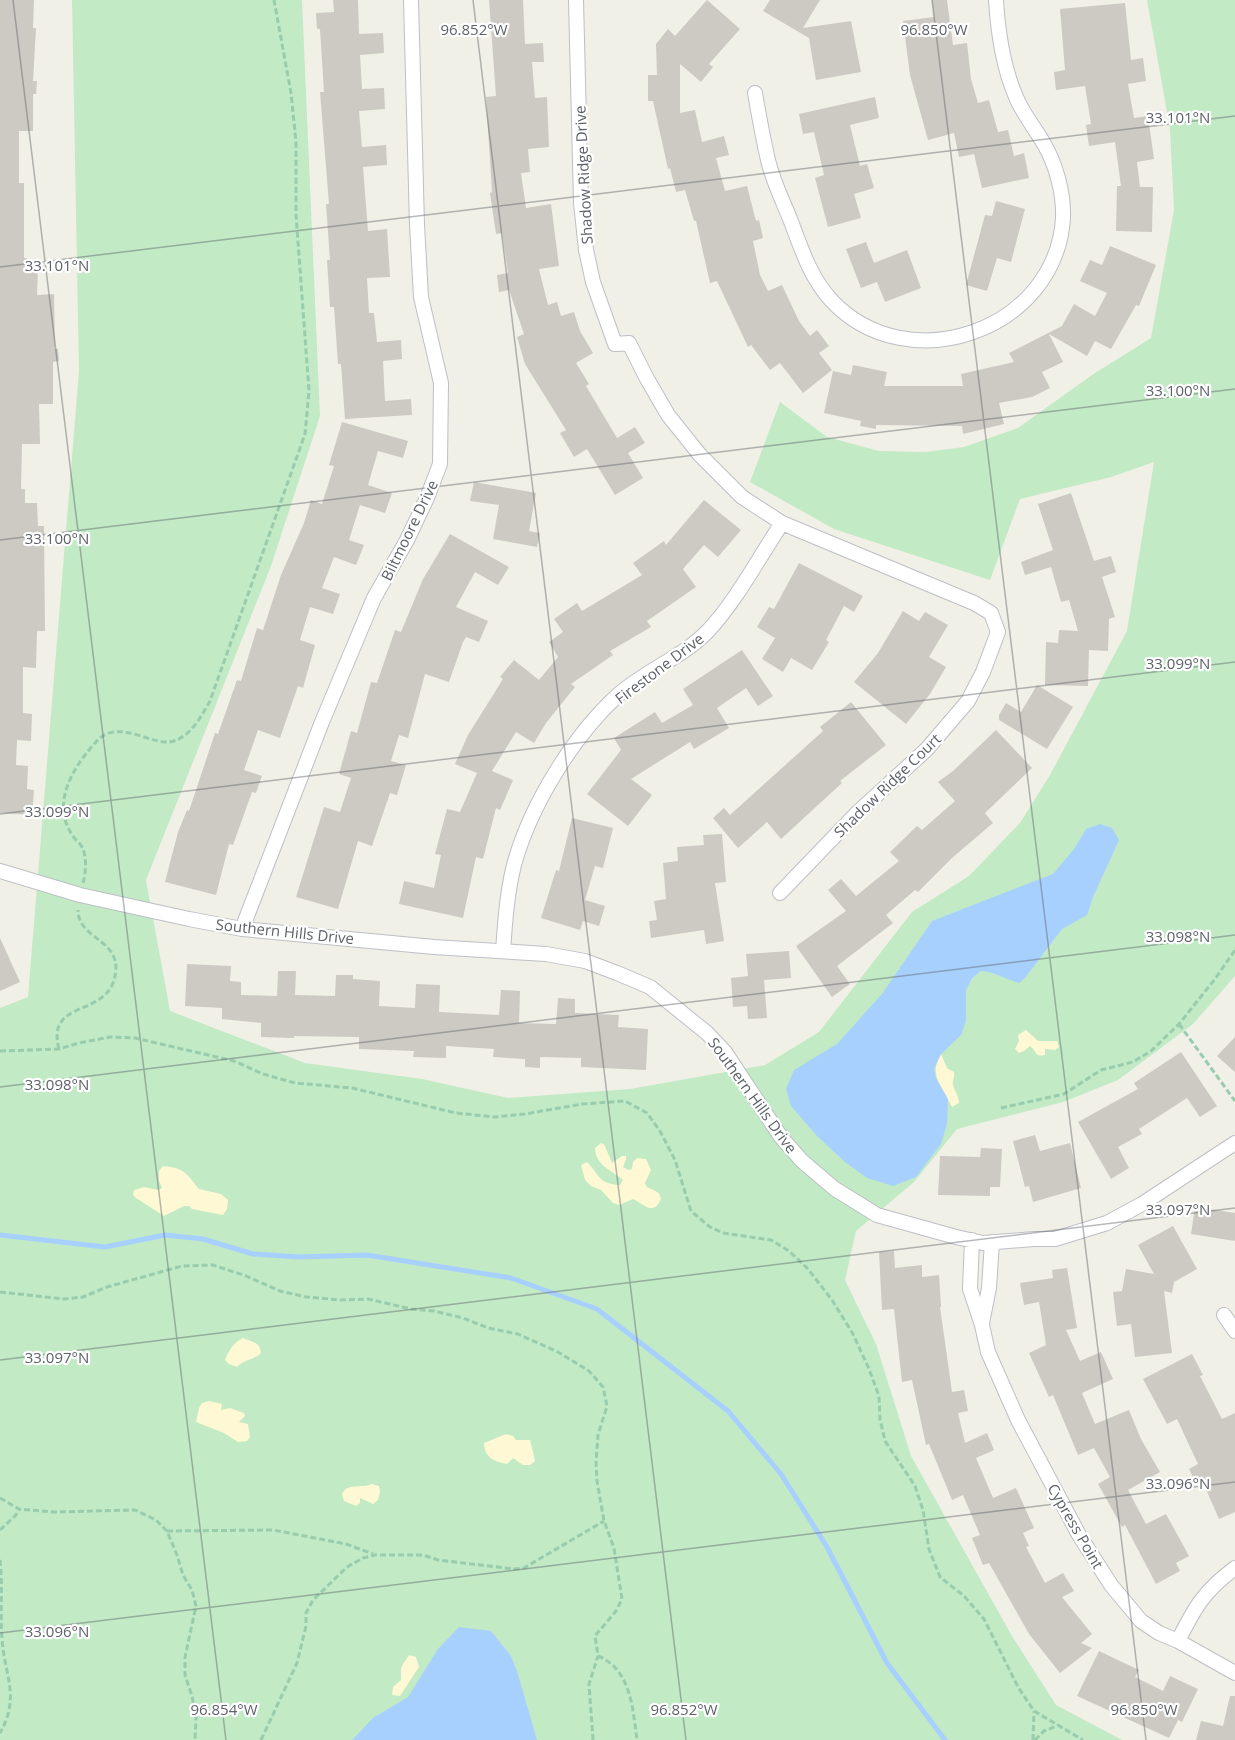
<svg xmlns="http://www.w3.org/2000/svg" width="1235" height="1740" viewBox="0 0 1235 1740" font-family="'Open Sans',sans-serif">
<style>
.green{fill:#c1eac5}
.sand{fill:#fef8d4}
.water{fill:#a8d0ff}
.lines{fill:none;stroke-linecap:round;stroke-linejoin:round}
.stream{stroke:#a8d0ff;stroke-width:5}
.building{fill:#cccac3}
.minor-casing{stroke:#bdbfc6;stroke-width:16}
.path{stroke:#99ccad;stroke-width:3;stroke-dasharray:6 3;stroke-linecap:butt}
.minor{stroke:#fff;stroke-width:14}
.ticks{fill:none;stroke:#5d6168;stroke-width:1.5;stroke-opacity:0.45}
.labels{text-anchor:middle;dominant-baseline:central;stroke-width:4.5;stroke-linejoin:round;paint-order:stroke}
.street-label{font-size:15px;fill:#5d6168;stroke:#fff}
.ticks-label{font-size:15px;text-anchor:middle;fill:#5d6168;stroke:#fff;stroke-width:4.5;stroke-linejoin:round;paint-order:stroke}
</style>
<rect width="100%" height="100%" fill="#f1f0e6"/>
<path class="green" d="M72 0H302L320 416 271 566 146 880 170 1011 305 1063 422 1079 508 1098 630 1089 765 1065 819 1032 912 912 969 876 1020 823 1050 775 1127 631 1154 462 1111 477 1020 499 990 580 834 529 750 482 780 402 827 437 879 451 926 452 964 447 1018 428 1092 375 1151 338 1174 210 1170 129 1147 0H1235V976L1193 1024 1118 1080 1063 1102 957 1129 914 1182 856 1231 845 1280 876 1344 911 1456 1012 1636 1056 1705 1122 1740H0V1008L28 997 79 371Z"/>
<path class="sand" d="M1026 1030 1038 1041H1057L1059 1047 1055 1050 1045 1049V1055C1034 1057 1037 1051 1030 1046L1024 1051 1019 1053 1015 1049 1019 1041 1018 1035Z
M941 1054 947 1068 954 1072C955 1077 952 1080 953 1085 955 1092 959 1096 959 1103L952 1107C942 1087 928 1075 941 1054Z
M601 1143 604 1144 612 1163 622 1156H626V1159L623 1167 628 1170 632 1169 633 1162 637 1158 646 1159 651 1170 645 1183 647 1187 659 1193 661 1199C653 1217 644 1204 633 1199L619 1205 613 1203 601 1190 591 1186 585 1180 581 1165 587 1162C600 1175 598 1184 620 1185L623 1180C613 1171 595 1165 595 1148Z
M163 1166C185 1168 186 1173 199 1189L221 1194 228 1200 227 1209 223 1215 192 1209 189 1206H184L164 1216 136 1198 133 1195 134 1190 144 1187 158 1190 162 1188 159 1181V1171Z
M243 1338C252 1342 260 1342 261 1353 254 1360 244 1359 237 1367L229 1364 225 1360C229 1350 234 1342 243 1338Z
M209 1401 222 1404 221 1410 230 1408 244 1413 245 1416 239 1422 248 1424 250 1437 247 1441 238 1442 224 1433 196 1422 199 1408 202 1403Z
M506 1434 513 1436 516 1440H530L535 1461 530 1465H523L513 1458 507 1464C495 1462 484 1457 484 1443Z
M372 1484 379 1486 380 1492 378 1500 373 1504 360 1498V1503L356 1506 344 1501 342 1494C348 1482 362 1489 372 1484Z
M409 1655 416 1657 419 1667 400 1696 392 1695 393 1687 401 1680C401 1664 400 1669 409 1655Z"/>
<path class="water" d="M1100 824 1112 828 1119 840 1093 897 1087 915 1062 929 1025 978 1019 983C1005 979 995 972 981 971L972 978 966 990V1021L961 1035 941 1054 934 1069 936 1078 948 1099 947 1124 941 1144 916 1177 893 1186 867 1178 845 1162 817 1136 791 1106 786 1089 794 1070 837 1044 882 994 932 921 1053 874 1074 849 1086 829Z
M459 1627 491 1631 511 1656 517 1671 537 1740H352L373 1718 408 1697 438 1649Z"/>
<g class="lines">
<path class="stream" d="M0 1235 105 1247 165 1235 203 1239 253 1254 299 1257 367 1255 511 1278 597 1309 728 1411 781 1474 827 1547 887 1663 945 1740"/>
</g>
<path class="building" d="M0 0H34L33 28H36L33 81H37L36 94H33V131H19V183H24V258H27V269H38L37 295 54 294 55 349H58L59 361 53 362V404H39L40 444H22L21 489H25V503H37L38 526H44L45 631H37L36 668 23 667V713L32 714 31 741 17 740 16 765 28 766 27 789 34 790 32 815 0 813Z
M333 0H358L359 34 383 33 384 53 360 55 362 89 384 88 385 109 359 111 362 147 386 145 387 165 363 167 368 231 387 229 390 277 367 278 369 313H374L377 342 401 340 402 359 383 361 385 401 411 399 412 415 345 419 341 364H338L334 307H330L327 260H330L326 204H329L320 92H324L320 29H317L316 13 334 12Z
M489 0H523L525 44 543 43 544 62H532L535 98 547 97 549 147 528 149 530 172 521 173 526 208 551 204 559 266 539 269 548 305 557 302 561 316 574 312 580 331 593 353 576 363 589 384 586 386 617 438 635 427 645 443 628 453 643 478 615 495 587 449 574 457 560 433 566 430 525 364 517 337 524 334 509 290 499 292 497 275 508 273 502 233 496 234 490 193 492 192 486 97 496 96Z
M707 0 740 29 709 64 713 67 701 82 680 64V113L695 110 702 142 724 136 729 155 716 158 725 191 747 186 756 221 759 220 763 238 753 241 760 275 768 291 782 285 799 321 810 336 817 330 829 346 819 353 832 370 803 393 780 363 770 370 751 345 748 347 717 281 710 283 696 221H694L685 190 676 192 670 168 668 169 653 101H648V75H657L656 44 668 29 675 36Z
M770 0H820L803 28 851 21 861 72 816 80 809 38 763 11Z
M932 0H947L953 45 967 43 971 79 978 103 989 100 998 132 1008 130 1014 156 1024 153 1029 178 982 188 974 154 959 157 954 133 928 140 910 75 903 21 934 17Z
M1125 3 1131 60 1143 58 1146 81 1128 84 1134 118 1148 116 1154 159 1137 162 1140 187H1153L1152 232 1116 231 1117 186H1121L1115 142 1089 146 1086 125 1091 124 1085 86 1056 90 1054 72 1065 70 1060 9Z
M875 97 879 118 850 125 860 166 867 164 874 188 854 194 861 218 828 227 815 178 824 175 814 132 803 134 799 114Z
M996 201 1025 209 1011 262 997 258 987 291 966 285 985 215 992 216Z
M866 242 874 263 907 250 921 288 885 302 877 282 861 288 846 249Z
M1110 246 1156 265 1139 306 1136 305 1111 349 1095 341 1087 356 1049 334 1063 362 1042 372 1050 388 1032 397 999 403 1004 424 963 434 962 426 876 425V429L860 426 861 421 824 413 833 371 851 375 853 365 887 372 884 386H963L961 374 1014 362 1009 353 1062 326 1074 304 1095 316 1107 293 1080 281 1090 260 1102 265Z
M342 422 408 441 403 458 378 451 368 485 392 493 385 513 360 505 349 540 364 545 356 565 334 557 322 588 340 594 333 614 310 607 300 640 315 645 303 688 298 686 280 738 258 730 244 770 262 776 256 793 252 792 233 845 229 844 216 895 165 882 178 832 187 810 189 811 215 733 218 734 237 680 241 681 257 628 263 630 281 575 304 523 311 500 322 504 334 466 329 465Z
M474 482 536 493 529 531 540 533 537 547 493 539 499 505 470 501Z
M1071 493 1094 561 1111 556 1116 572 1102 577 1115 617 1109 619 1108 651 1089 650 1088 686 1045 685 1046 642 1058 643 1059 630 1078 631 1069 600 1061 602 1051 567 1025 575 1021 562 1053 550 1038 504Z
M704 500 741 530 718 557 704 545 683 569 696 587 647 621 651 627 610 651 613 655 571 684 575 687 546 723 534 743 516 732 492 771 513 780 500 810 496 808 483 859 476 857 463 918 399 904 404 881 434 888 441 855 435 854 447 809 460 812 477 773 455 764 468 735 503 679 500 677 514 660 539 680 558 657 549 642 563 632 554 619 577 603 582 611 642 575 633 563 664 541 666 545Z
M450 534 509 567 498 585 475 572 456 607 488 621 479 642 466 637 463 642 449 682 425 674 408 738 399 735 391 761 406 765 397 795 390 793 372 846 358 841 338 909 296 897 324 807 340 812 351 778 339 774 351 731 357 733 371 682 377 683 395 630 401 632 423 579Z
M799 563 863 596 854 612 844 606 826 640 829 642 812 670 791 658 783 672 762 659 775 638 757 627 769 607 774 609Z
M903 611 919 621 925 612 948 625 929 657 946 667 930 694 906 724 854 682 878 653Z
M742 650 773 696 758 706 746 688 717 708 729 728 694 749 690 742 631 779 652 795 628 826 587 794 621 750 614 738 655 712 662 723 693 705 683 689Z
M1037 685 1073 707 1047 749 999 720V715L1006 703 1021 712Z
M851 702 886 745 840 781 842 783 781 839 767 822 738 848 713 818 724 808 730 815 823 731 820 727Z
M996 730 1032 768 985 813 993 823 952 858 918 892 915 890 886 915 893 923 837 966 850 984 832 997 796 946 846 911 828 890 841 879 856 896 899 861 890 852 917 826 922 830 955 801 938 782 953 771Z
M572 818 613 828 603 868 595 866 585 900 605 906 599 926 583 921 580 930 541 918 556 870 559 871Z
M722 834 726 882 715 883 724 941 706 944 704 930 651 938 649 921 657 920 654 901 666 899 663 863 678 861 677 847 704 845 703 835Z
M0 938 20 982 0 991Z
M789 951 791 978 764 980 767 1018 748 1019 747 1006 733 1007 731 978 748 976 746 954Z
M187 964 231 966 230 981 241 982V995L277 996 278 971H296L295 995 335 996 336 975H353V979L380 981 379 1006 415 1008 416 984 440 985 439 1012 499 1015 501 990 520 991 519 1023 556 1024 558 998 575 999V1013L619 1015 618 1027 648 1029 646 1070 581 1067V1058L540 1057V1068L525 1067V1059L493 1057 494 1049 446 1046V1058L413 1057 414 1051 359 1049V1037L294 1036V1038L261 1037V1023L222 1019V1008L185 1006Z
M1235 1037V1072L1217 1056Z
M1181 1052 1217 1106 1200 1117 1187 1098 1139 1129 1142 1134 1118 1147 1129 1168 1111 1179 1078 1122 1138 1089 1134 1083Z
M1035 1135 1040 1151 1070 1143 1081 1188 1033 1202 1029 1186 1025 1187 1013 1141Z
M981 1148 1002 1149 1000 1187H990V1196L938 1195 940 1156 980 1157Z
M1195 1207 1235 1213V1241L1191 1234Z
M1173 1226 1197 1269 1174 1282 1172 1293 1164 1291 1172 1353 1135 1357 1131 1324 1117 1326 1113 1292 1122 1291 1126 1269 1154 1274 1138 1245Z
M894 1251 895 1268 922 1265V1277L939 1275 941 1307H940L952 1392 964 1390 968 1411 958 1413 965 1443 987 1433 994 1450 976 1458 993 1498 1016 1488 1034 1528 1023 1533 1029 1546 1026 1547 1045 1583 1063 1573 1074 1591 1062 1597 1092 1634 1081 1643 1092 1648 1060 1673 1029 1634 989 1563 983 1565 972 1538 980 1535 963 1495 952 1500 929 1444 926 1445 912 1380 902 1382 894 1309 882 1310 879 1252Z
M1067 1268 1077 1328 1066 1330 1080 1361 1101 1352 1113 1379 1082 1393 1095 1424 1129 1410 1141 1439 1160 1472 1128 1490 1146 1524 1166 1514 1189 1556 1176 1563 1180 1571 1156 1584 1125 1525 1122 1527 1098 1484 1110 1477 1094 1448 1078 1455 1053 1395 1049 1397 1029 1353 1046 1345 1039 1302 1024 1305 1020 1283 1053 1278 1052 1270Z
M1192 1354 1203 1375 1200 1376 1222 1419 1235 1413V1512L1219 1519 1201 1478 1195 1481 1189 1469 1198 1464 1177 1419 1167 1424 1143 1379Z
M1099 1651 1139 1670 1135 1677 1163 1691 1170 1676 1198 1689 1182 1722 1178 1720 1169 1738 1077 1696Z
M1230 1696H1235V1740H1196L1201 1721 1223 1726Z"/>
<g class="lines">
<g class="minor-casing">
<path id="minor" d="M576 0 581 203 586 250 593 282 615 344 629 343 646 377 668 415 700 455 742 497 782 523 974 603 991 613 998 632 983 672 968 701 927 749 856 814 780 893
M755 93C759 116 763 138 768 160 773 182 784 203 792 224 802 251 811 278 831 300 907 382 1056 331 1063 218 1064 194 1056 164 1044 144 1035 128 1023 114 1016 97 1003 67 998 33 996 0
M0 871 80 895 189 919 242 929 434 947 546 954 585 961 617 973 650 987 707 1033 725 1052 781 1137 802 1161 835 1189 877 1215 956 1237 983 1243 1034 1239H1055L1107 1223 1142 1204 1235 1143
M242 929 322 722 374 598 407 540 427 498 440 464 441 383 421 297 417 225 411 0
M503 951C505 922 507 893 514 865 530 806 573 736 618 695 645 671 681 658 707 632 737 600 758 559 782 523
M972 1240 970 1289 982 1325 988 1352 1018 1420 1079 1535 1111 1585 1141 1621 1159 1633 1178 1641 1235 1673
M1224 1315 1235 1331
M982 1323 989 1288 992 1242
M1178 1641C1195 1607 1204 1591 1235 1568"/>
</g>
<path class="path" d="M83 883C86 873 87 856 82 847 80 843 75 840 73 836 50 804 73 767 96 742 119 716 152 748 174 741 192 735 202 715 210 701L305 434 309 391 296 215V142L291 93 274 0
M1179 1024 1235 1101
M59 1049C46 1000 103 1017 114 980 126 939 78 941 78 910
M0 1051 59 1049 79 1043 110 1037 135 1038 234 1061 263 1074 295 1083 352 1088 456 1113 495 1117 525 1114 582 1104 625 1101 647 1113 660 1131 675 1160 691 1211 710 1227 723 1233 771 1240 789 1251 808 1269 832 1300 853 1334 869 1369 879 1396 880 1419 885 1441 915 1486 923 1510 929 1549 940 1577 964 1596 984 1619 1018 1687 1034 1711 1083 1740
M1001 1108 1064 1094 1101 1070 1133 1062 1151 1051 1179 1024 1215 979 1235 950
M0 1292 64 1299 83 1297 107 1287 182 1266 213 1265 246 1276 280 1291 306 1297 341 1300 368 1299 411 1309 434 1311 463 1318 488 1328 518 1334 558 1352 589 1371 603 1387 607 1406 598 1435 596 1462 597 1481 604 1521 614 1548 622 1599 616 1611 595 1636 598 1656C631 1669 633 1710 637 1740
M0 1498 19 1509 54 1512 135 1510 156 1520 167 1531 177 1555 183 1575 192 1590 196 1606 185 1657V1675L192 1696 196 1717 195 1740
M0 1530 16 1515 19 1509
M167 1531 273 1530 346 1544 373 1554
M0 1560C3 1586 0 1612 2 1638 4 1675 21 1696 0 1733
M261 1740 297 1663 306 1626V1613L313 1600 347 1567 363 1558 375 1555H423L438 1560 514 1569 524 1568 604 1521
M593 1740 589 1684 598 1656
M1033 1740 1034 1711
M1035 1740 1044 1731 1059 1725"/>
<use href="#minor" class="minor"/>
</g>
<path class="ticks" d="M13 0 226 1740M473 0 686 1740M932 0 1146 1740M0 267 1235 116M0 540 1235 389M0 814 1235 662M0 1087 1235 935M0 1360 1235 1208M0 1633 1235 1482"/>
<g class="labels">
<g class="street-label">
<text transform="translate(583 175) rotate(-93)">Shadow Ridge Drive</text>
<text transform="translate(409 530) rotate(-64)">Biltmoore Drive</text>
<text transform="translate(659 668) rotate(-37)">Firestone Drive</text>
<text transform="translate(887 785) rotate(-44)">Shadow Ridge Court</text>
<text transform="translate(285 931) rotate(6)">Southern Hills Drive</text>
<text transform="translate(753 1095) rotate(54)">Southern Hills Drive</text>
<text transform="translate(1076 1526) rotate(60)">Cypress Point</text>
</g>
</g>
<g class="ticks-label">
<text x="474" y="35">96.852°W</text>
<text x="934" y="35">96.850°W</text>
<text x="1178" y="123">33.101°N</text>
<text x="57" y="271">33.101°N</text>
<text x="1178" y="396">33.100°N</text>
<text x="57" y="544">33.100°N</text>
<text x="1178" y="669">33.099°N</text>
<text x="57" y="817">33.099°N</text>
<text x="1178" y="942">33.098°N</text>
<text x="57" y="1090">33.098°N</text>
<text x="1178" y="1215">33.097°N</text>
<text x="57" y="1363">33.097°N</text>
<text x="1178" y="1489">33.096°N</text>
<text x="57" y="1637">33.096°N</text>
<text x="224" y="1715">96.854°W</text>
<text x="684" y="1715">96.852°W</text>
<text x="1144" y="1715">96.850°W</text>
</g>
</svg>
